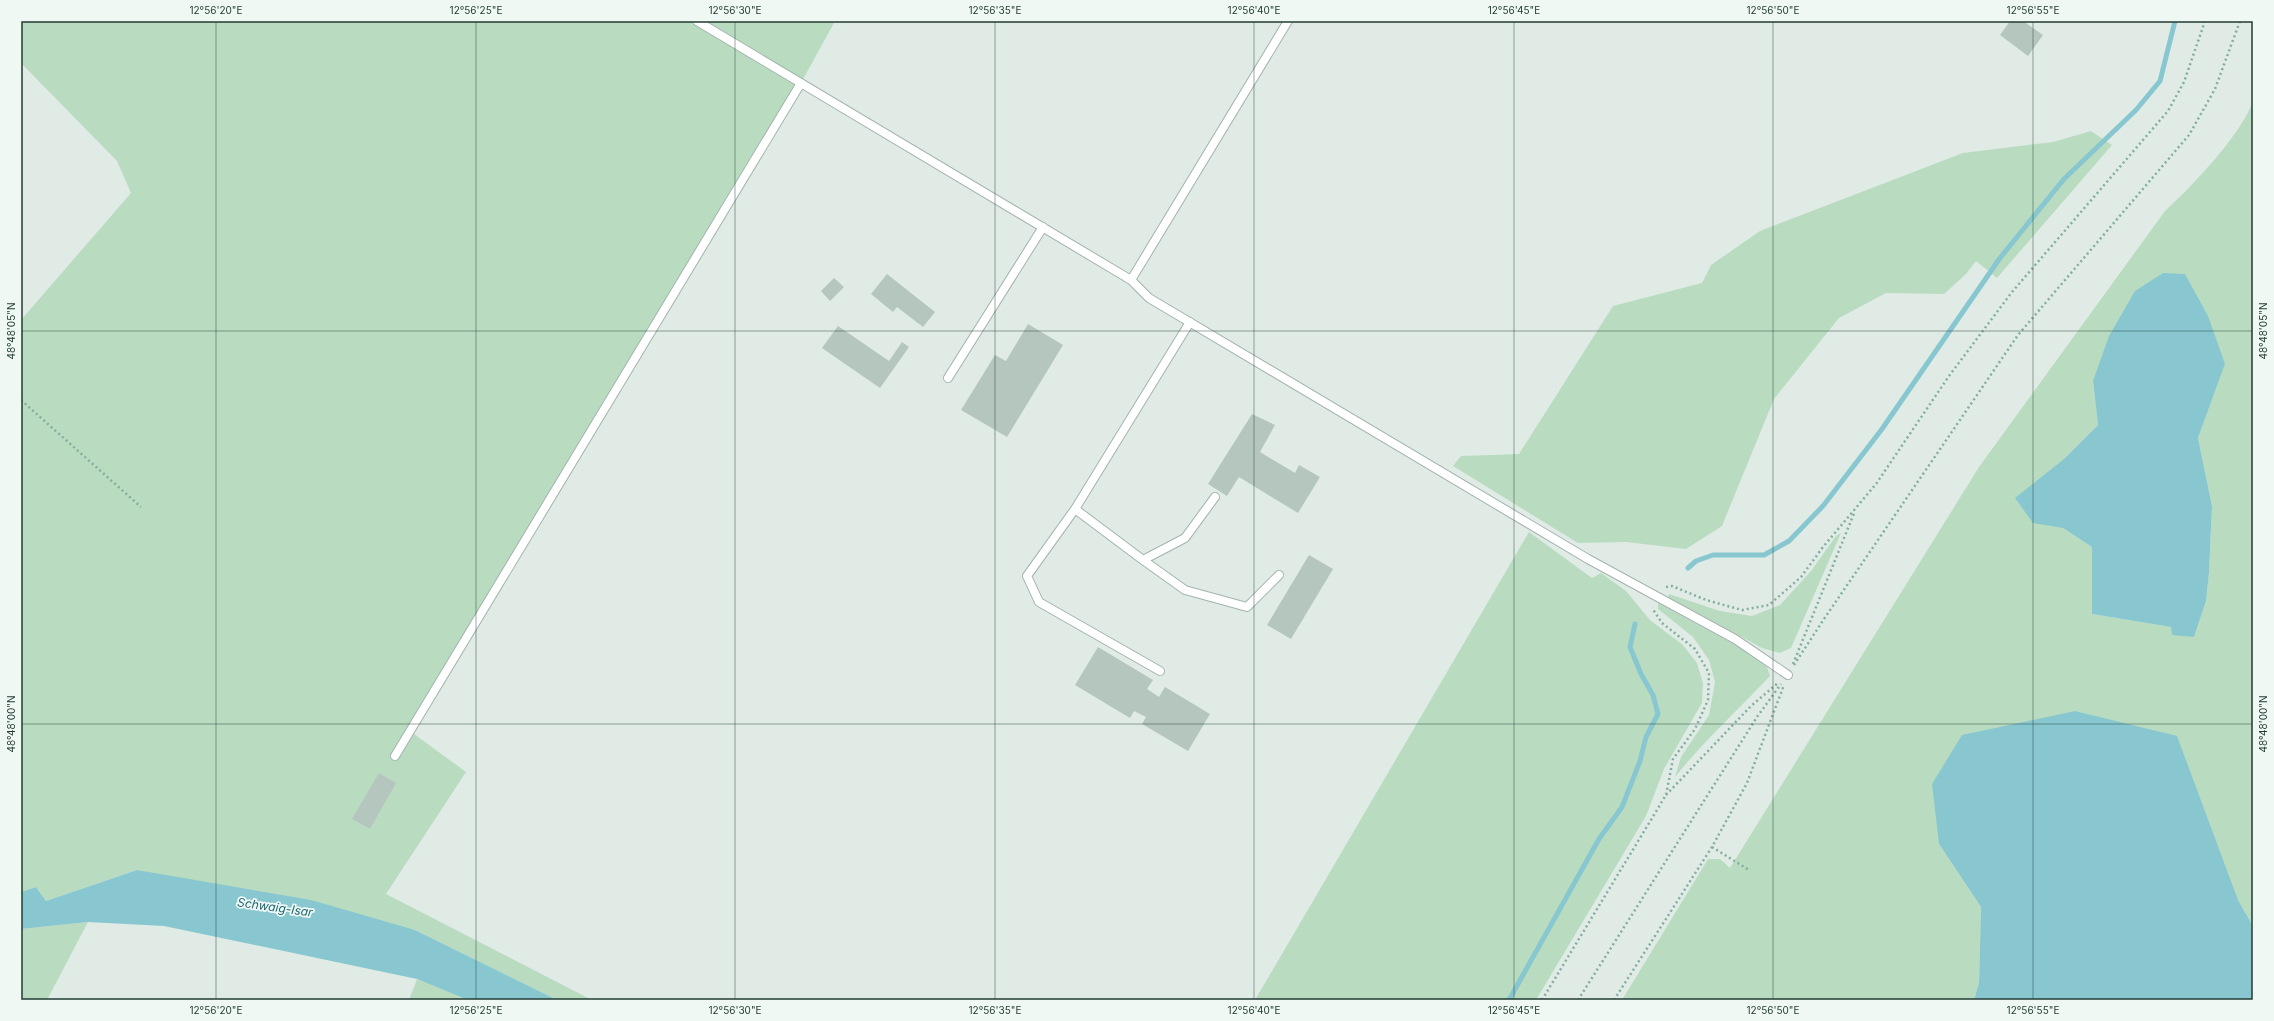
<svg xmlns="http://www.w3.org/2000/svg" width="2274" height="1021" viewBox="0 0 2274 1021" font-family="Inter,sans-serif">
<style>
.green{fill:#b9dcc1;fill-rule:evenodd}
.water{fill:#88c7d0}
.lines{fill:none;stroke-linecap:round;stroke-linejoin:round}
.stream{stroke:#88c7d0;stroke-width:5}
.building{fill:#b5c6bf}
.lane-casing{stroke:#a3b3ad;stroke-width:10}
.path{stroke:#81ae9f;stroke-width:2.5;stroke-dasharray:2 3;stroke-linecap:butt}
.lane{stroke:#fff;stroke-width:8}
.ticks{fill:none;stroke:#213b33;stroke-width:1;stroke-opacity:0.45}
.labels{text-anchor:middle;dominant-baseline:central;stroke-width:3.5;stroke-linejoin:round;paint-order:stroke}
.water-label{font-size:12px;font-style:italic;fill:#1c6976;stroke:#f0f8f4}
.neatline{fill:none;stroke:#213b33;stroke-width:1.5}
.ticks-label{font-size:10px;text-anchor:middle;fill:#213b33}
</style>
<rect width="100%" height="100%" fill="#e0ebe6"/>
<path class="green" d="M21 21H835L801 83 410 731 466 772 386 894 592 1000H557L415 930 137 870 46 901 36 887 21 892V320L131 193 117 161 21 63Z
M2253 102V926L2238 900 1939 844 1981 907 1979 983 1974 1000H1622L1708 859H1720L1730 868 1979 467 2165 211C2194 184 2238 138 2253 102ZM2225 364 2198 438 2212 506 2209 573 2206 601 2194 637 2171 627 2092 614V547L2063 528 2064 459 2098 425 2093 381Z
M2091 131 2112 145 1997 278 1976 261 1966 274 1944 294 1886 293 1839 318 1774 399 1722 526 1686 549 1626 542 1578 543 1453 466 1461 456 1519 454 1613 306 1702 283 1711 265 1760 231 1963 153 2053 142Z
M1529 532 1592 578 1601 573 1626 591 1650 620 1683 645 1697 663 1703 683 1702 703 1664 769 1646 816 1536 1000H1255Z
M1841 533 1791 648 1780 653 1762 648 1668 597 1669 594 1720 611 1752 616 1780 605 1811 571 1836 536Z
M1658 603 1752 654 1767 667 1770 676C1739 709 1703 742 1675 777L1681 757 1709 715 1715 682 1709 660 1693 637 1658 609Z
M88 922 47 1000H21V929Z
M417 979 468 1000H409Z"/>
<path class="water" d="M2163 273 2185 274 2208 316 2225 364 2198 438 2212 506 2209 573 2206 601 2194 637 2172 635 2171 627 2092 614V547L2063 528 2033 523 2015 498 2064 459 2098 425 2093 381 2109 336 2135 291Z
M2075 711 2177 736 2238 900 2253 926V1000H1974L1979 983 1981 907 1939 844 1932 784 1962 735Z
M137 870 311 900 415 930 557 1000H468L417 979 164 926 88 922 21 929V892L36 887 46 901Z"/>
<g class="lines">
<path class="stream" d="M1688 568 1696 561 1713 555H1764L1789 541 1823 506 1882 429 2000 258 2064 179 2136 110 2160 81 2175 21
M1509 1000 1599 839 1622 807 1640 761 1646 737 1658 714 1653 695 1641 674 1630 647 1635 624"/>
</g>
<path class="building" d="M2010 21H2023L2043 35 2028 56 2000 35Z
M887 274 935 312 923 327 897 307 893 312 871 294Z
M834 278 844 287 830 301 821 291Z
M1028 324 1063 345 1007 437 961 410 995 355 1006 361Z
M838 326 889 361 902 342 909 347 880 388 822 348Z
M1252 414 1275 425 1260 452 1295 473 1299 465 1320 477 1298 513 1239 477 1227 496 1208 484Z
M1309 555 1333 569 1291 639 1267 625Z
M1098 647 1153 680 1147 689 1159 697 1165 687 1210 714 1188 751 1142 724 1146 717 1134 711 1130 718 1075 685Z
M379 773 396 783 370 829 352 819Z"/>
<g class="lines">
<g class="lane-casing">
<path id="lane" d="M697 21 1131 280 1149 298 1588 559 1735 639 1788 675
M1131 280 1288 21
M1190 322 1075 509 1143 560 1185 538 1215 497
M948 378 1043 227
M1075 509 1027 576 1039 602 1160 671
M1143 560 1185 590 1247 607 1279 575
M395 756 801 83"/>
</g>
<path class="path" d="M21 400 141 507
M1666 587 1672 586 1706 600 1742 610 1769 605 1801 577 1823 547 1876 484 1949 376 2012 292 2168 111 2184 82 2205 21
M1793 664 1855 511
M1794 665 1824 619 2018 335 2189 135 2215 89 2240 21
M1666 795 1751 706 1778 683
M1712 847 1749 870
M1542 1000 1666 795 1673 759 1695 729 1708 700 1709 673 1695 649 1662 623 1652 608
M1578 1000 1757 717 1781 684
M1614 1000 1712 847 1747 783 1784 685"/>
<use href="#lane" class="lane"/>
</g>
<path class="ticks" d="M216 21V1000M476 21V1000M735 21V1000M995 21V1000M1254 21V1000M1514 21V1000M1773 21V1000M2033 21V1000M21 331H2253M21 724H2253"/>
<g class="labels">
<g class="water-label">
<text transform="translate(275 907) rotate(8)">Schwaig-Isar</text>
</g>
</g>
<rect width="2274" height="1021" fill="none" stroke="#f0f8f4" stroke-width="44"/>
<rect x="22" y="22" width="2230" height="977" class="neatline"/>
<g class="ticks-label">
<text x="216" y="14">12°56'20"E</text>
<text x="476" y="14">12°56'25"E</text>
<text x="735" y="14">12°56'30"E</text>
<text x="995" y="14">12°56'35"E</text>
<text x="1254" y="14">12°56'40"E</text>
<text x="1514" y="14">12°56'45"E</text>
<text x="1773" y="14">12°56'50"E</text>
<text x="2033" y="14">12°56'55"E</text>
<text transform="translate(11 331) rotate(-90)" y="4">48°48'05"N</text>
<text transform="translate(2263 331) rotate(-90)" y="4">48°48'05"N</text>
<text transform="translate(11 724) rotate(-90)" y="4">48°48'00"N</text>
<text transform="translate(2263 724) rotate(-90)" y="4">48°48'00"N</text>
<text x="216" y="1014">12°56'20"E</text>
<text x="476" y="1014">12°56'25"E</text>
<text x="735" y="1014">12°56'30"E</text>
<text x="995" y="1014">12°56'35"E</text>
<text x="1254" y="1014">12°56'40"E</text>
<text x="1514" y="1014">12°56'45"E</text>
<text x="1773" y="1014">12°56'50"E</text>
<text x="2033" y="1014">12°56'55"E</text>
</g>
</svg>
